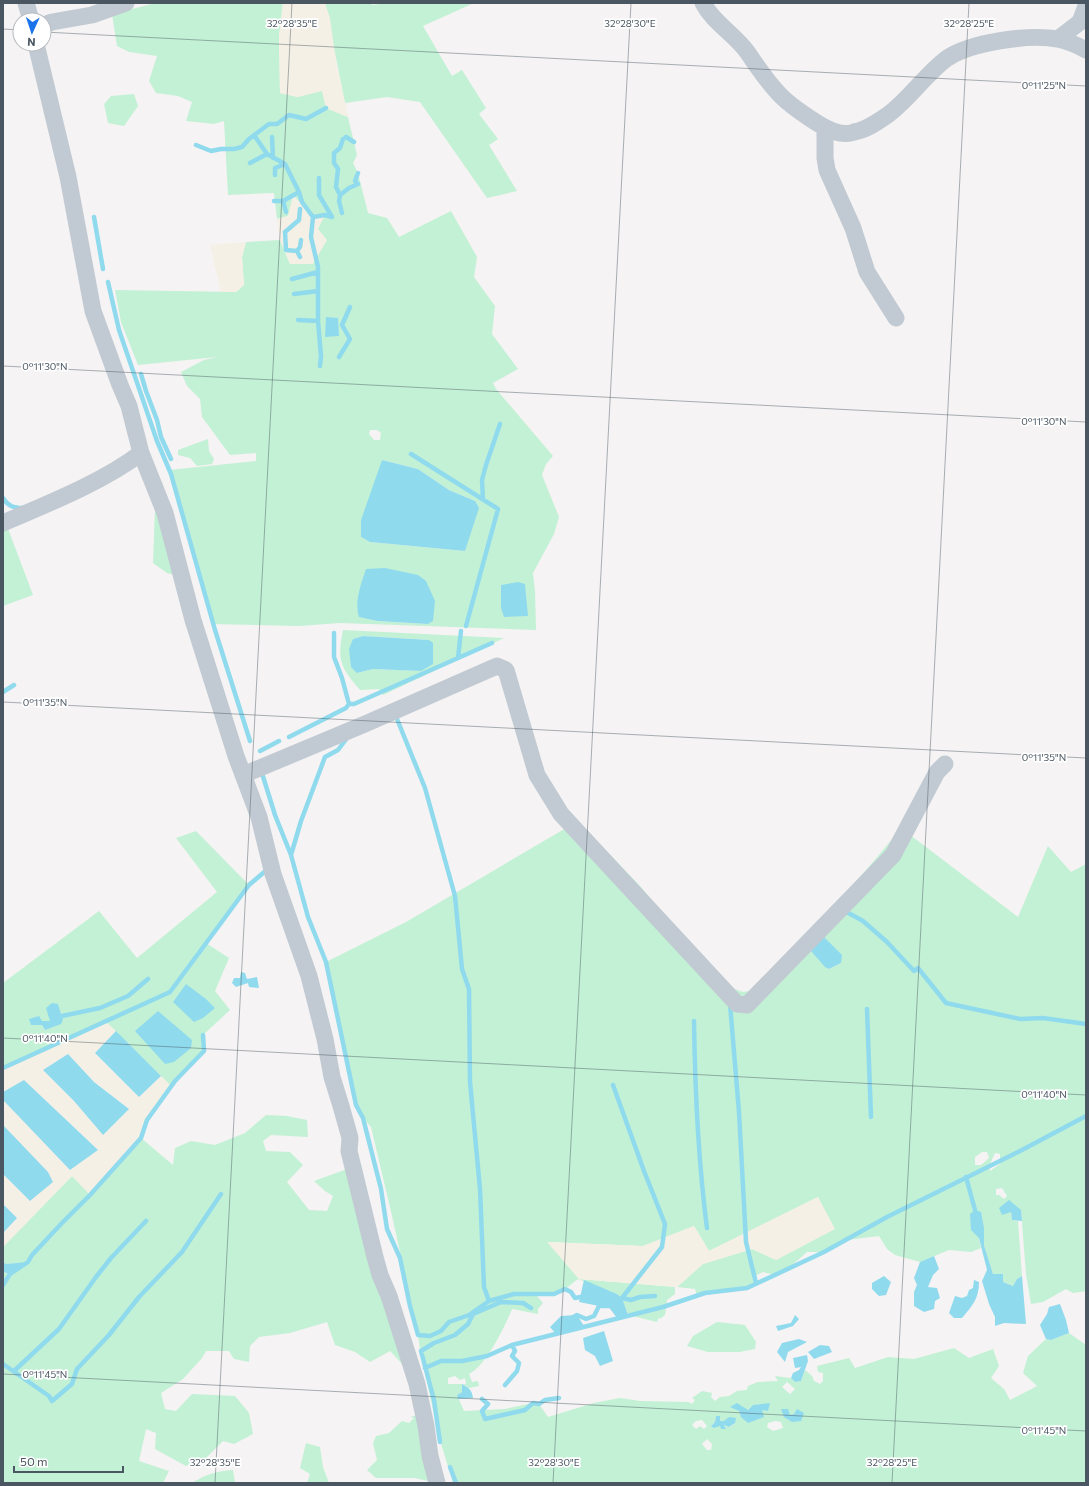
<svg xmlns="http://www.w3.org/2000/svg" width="1089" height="1486" viewBox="0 0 1089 1486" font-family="Commissioner,sans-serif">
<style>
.green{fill:#c3f1d5;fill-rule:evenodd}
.sand{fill:#f5f0e5;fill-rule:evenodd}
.water{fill:#90daee}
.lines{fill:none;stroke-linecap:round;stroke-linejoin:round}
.stream{stroke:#90daee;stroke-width:4.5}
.minor{stroke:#c1cad2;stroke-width:17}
.ticks{fill:none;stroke:#4a5661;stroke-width:1;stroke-opacity:0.45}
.ticks-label{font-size:10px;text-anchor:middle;fill:#4a5661;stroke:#fff;stroke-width:3.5;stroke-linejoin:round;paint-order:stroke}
</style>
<rect width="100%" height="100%" fill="#f5f3f3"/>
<path class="green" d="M156 3H283L279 37 280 93 298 97 322 90 326 108 348 117 357 155 353 163 358 173 368 213 387 218 399 237 451 211 477 257 474 277 495 306 492 334 518 369 493 383 496 389 553 456 546 464 542 475 559 517 554 534 533 573 535 591 536 630 340 623 299 626 213 624 169 470 256 461V453L230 455 202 417 200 399 187 386 181 372 204 360 217 357 138 365 121 322 115 290 236 292 244 285 242 257 246 242 280 240 290 264H313L318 229 324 215 313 217 294 196 288 216 277 219 274 193 228 195 224 121 214 124 186 121 192 102 178 96 156 93 149 81 157 56 129 52 117 46 112 14ZM370 430H377L381 433 380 440H374L369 434ZM382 460 418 469 449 490 475 501 465 551 370 542 361 537ZM356 608 428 624 378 621Z
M325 3H371L372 5 388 3H474L423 26 452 76 462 70 486 108 479 114 498 139 489 145 517 191 487 198 420 102 387 97 345 103Z
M134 94 138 106 124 126 108 123 104 104 111 96Z
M208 439 209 451 214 459 212 464 197 466 190 458 178 455V450Z
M162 482 188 579 167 573 153 563 155 508Z
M7 526 33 595 3 606V528Z
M343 630 504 638 383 695 379 689 360 690C340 667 337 660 343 630ZM363 636 429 640 422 671 373 669 357 673 353 639Z
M578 821 640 886 726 986 743 992 754 990C804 938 856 885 901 828L1018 917 1048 846 1071 872 1086 864V1291L1073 1293 1066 1289 1043 1302 1031 1304 1026 1274 1021 1210 1011 1212 1012 1220 1018 1221 1022 1276 1017 1279 1013 1286 1003 1282 993 1274 984 1245V1228L979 1238 981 1248 971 1252 949 1250 920 1262 895 1255 887 1249 879 1236 847 1240 824 1252H807L790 1267 775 1275 763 1272 755 1276 756 1283C738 1292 716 1289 697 1296L695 1289 677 1287 703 1264 752 1249 776 1260 834 1229 818 1197 709 1251 694 1226 643 1246 548 1242 579 1279 675 1287V1294L667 1300 665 1315 660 1319 659 1317 657 1322 628 1315 622 1299 617 1294 578 1279C571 1284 562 1293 553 1294 547 1295 543 1293 537 1296L543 1303 538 1309V1314L512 1309C505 1326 486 1366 469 1374L472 1382 478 1381 479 1386 469 1388 463 1384 462 1392 457 1395 464 1411 505 1409 533 1403 539 1404 548 1417 594 1403 620 1398 640 1401 689 1402 692 1404 695 1400 692 1398 702 1391 712 1393 711 1397 715 1401 720 1397 729 1396 737 1391 747 1390 748 1386 758 1382 778 1381 775 1376 791 1378 795 1382 801 1381 805 1370 812 1376 814 1381 820 1384 823 1381V1373L818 1372 817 1366 849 1358 855 1368 888 1357 914 1359 954 1348 969 1358 993 1349 999 1366 991 1378 1004 1389 1010 1400 1037 1386 1023 1373 1028 1356 1046 1339 1051 1340 1069 1333 1086 1345V1481L1083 1483H453L439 1437 420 1350 418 1334 393 1220 371 1127 363 1118 356 1105 326 962 406 922ZM810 950 841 963 829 969ZM982 1152H987L989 1158 981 1165H975V1157ZM995 1153 1000 1154V1164L990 1171 989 1166ZM1002 1188 1007 1196 1004 1199 999 1195H996V1189ZM455 1376 460 1380 465 1378 466 1384H448V1378ZM787 1382 795 1389 790 1394 782 1387ZM769 1404 762 1410 741 1417 739 1411 731 1406 748 1410 753 1405ZM716 1416 720 1421H724L735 1423 730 1427 724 1425 726 1429 720 1425 711 1426 715 1422ZM702 1420 707 1426 704 1429 700 1426 696 1429 692 1425 696 1421ZM775 1421 781 1422 783 1428 773 1431 767 1427 768 1423ZM707 1439 712 1444 711 1450H707L702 1444Z
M196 831 249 885 206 943 229 958 215 991 230 1010 203 1035 204 1051 171 1086 105 1021 3 1068V983L99 911 137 958 217 892 176 838ZM58 1004 63 1020 45 1030 42 1025V1021H51Z
M266 1115 287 1116 307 1120 308 1137 271 1135 263 1141 266 1151 290 1152 303 1165 287 1182 309 1210 327 1211 333 1196 325 1191 314 1181 361 1164 406 1368 390 1351 370 1362 355 1352 335 1345 327 1322 290 1333 259 1337 250 1346 249 1362 234 1359 229 1351H206L202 1358 183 1379 161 1393 165 1409 176 1411 192 1394 235 1396 249 1413 253 1434 234 1444 223 1441 205 1459 186 1466 155 1449 156 1433 146 1429 139 1461 169 1471 163 1483H3V1272L10 1274 27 1263 6 1264 3 1262V1247L72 1176 91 1194 141 1138 173 1165 175 1148 191 1141 215 1145 245 1133Z
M717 1322 745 1325 756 1342 755 1349 739 1352H708L687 1346 693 1336Z
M422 1414 436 1483 415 1478H376L367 1470 377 1460 373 1443 376 1436 389 1433 402 1421 409 1423 414 1418 410 1417Z
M306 1443 320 1447 323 1467 329 1483H307L310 1474 300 1468Z
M233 1470 235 1483H192C206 1474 217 1471 233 1470Z"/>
<path class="sand" d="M283 3H325L330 18 336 62 348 117 326 108 322 91 298 97 280 93 279 37Z
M293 195 312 217 325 215 318 229 327 240 313 264H290L280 240 277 219 288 216Z
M246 242 242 257 244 285 236 292H221L210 245Z
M105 1021 116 1031 95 1054 139 1097 161 1076 171 1086 147 1120 141 1138 90 1195 72 1176 3 1247V1233L17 1218 3 1204V1174L30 1201 48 1172 3 1125V1100L70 1170 98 1150 24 1080 3 1092V1068ZM68 1054 94 1082 129 1108 74 1101 43 1070Z
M818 1197 835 1229 776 1260 752 1249 703 1264 677 1287 579 1279 547 1242 643 1246 694 1226 709 1251Z"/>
<path class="water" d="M326 317 338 318 339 336 325 337Z
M382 460 418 469 449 490 475 501 479 508 465 551 370 542 361 537V520Z
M385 568 418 575 426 581 435 601 433 621 428 624 378 621 359 617C354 602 361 584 366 569Z
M518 582 525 584 528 616 504 617 501 608V585Z
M363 636 429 640 433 643V664L421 671 373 669 357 673 351 667 349 649 353 639Z
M824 937 842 955 841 963 829 969 825 967 810 950Z
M241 972 245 973 247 979 257 977 259 988 249 987 248 983 236 987 232 983 234 978H240Z
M186 984 206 999 215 1008 203 1018 194 1022 173 1002Z
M52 1003 58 1004 63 1020 61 1024 45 1030 42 1025H31L29 1019 39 1016 42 1021H50L46 1008Z
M158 1011 192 1040 191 1048 174 1062 165 1064 135 1031Z
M116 1031 161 1076 139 1097 95 1053Z
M68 1054 94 1082 129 1109 103 1135 74 1101 43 1070Z
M24 1080 98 1150 70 1170 3 1100V1092Z
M3 1125 48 1172 53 1182 30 1201 3 1174Z
M1009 1200 1021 1210 1022 1221 1012 1220 1011 1212 1002 1215 999 1208Z
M3 1204 17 1218 3 1233Z
M975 1210 981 1212 984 1228V1245L993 1274H1003V1282L1013 1286 1017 1279 1022 1276 1026 1324 1004 1323 995 1326V1317L989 1304 982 1281 987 1270 979 1238 971 1230 970 1214Z
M934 1256 939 1269 933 1275 928 1287 937 1288 940 1298 935 1301 934 1309 924 1312 914 1306V1292L917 1285 914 1278 920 1262Z
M3 1262 6 1264 28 1262 10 1274 3 1272Z
M884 1276 891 1282 886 1295 879 1296 872 1289V1283Z
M584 1280 617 1294 622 1298 628 1315 617 1318 608 1306H599L579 1302Z
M974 1280 979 1282C979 1299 972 1306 962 1318H954L949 1313 955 1296 962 1298 967 1296 969 1290 973 1288Z
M1060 1304 1066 1320 1069 1333 1051 1340 1046 1339 1040 1325 1047 1314 1049 1307Z
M577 1315 584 1326 556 1334 550 1327 561 1316Z
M795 1315 799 1319 793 1326 778 1331 776 1326 791 1323Z
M604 1331 613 1361 600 1366 595 1356 585 1350 583 1338Z
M799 1339 807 1342 788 1352 785 1362 777 1352 782 1343Z
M820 1345 829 1346 832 1352 814 1359 808 1352Z
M807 1355 808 1361 801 1381 795 1382 791 1378 793 1373 799 1370 801 1367 795 1368 793 1358Z
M462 1384C469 1388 472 1390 473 1398L458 1399 457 1395 462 1392Z
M737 1403 748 1410 753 1405 770 1403 768 1411 762 1410 764 1417 748 1423 741 1417 739 1411 730 1407Z
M781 1409H788L790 1415 794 1414 797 1409 804 1413 801 1421 792 1422 784 1417Z
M716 1416H720V1421H724L729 1417 736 1418 735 1423 729 1427 724 1425 726 1429H721L720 1426 714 1428 711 1426 715 1422Z"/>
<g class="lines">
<path class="stream" d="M254 135 267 154 285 164 299 192 302 202 313 217 311 237 318 267V321L321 356 320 366
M272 137 273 158
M346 137 354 142
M196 145 211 151 221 149H234L242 147 249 139 269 124H277L289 115 306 119 326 108
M250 163 267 154
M275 175V168L285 164
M319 178V195L332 217
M340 195 349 188 358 184 355 181 358 173
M274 201H283L299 192
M283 201 286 212
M342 213 339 201 340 195 336 187 338 169 334 163V153L340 148 343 139
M94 217 103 269
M313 217 325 215 332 217
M297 251 286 250 285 232 299 220 300 209
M300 257 297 251 300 247 301 240
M292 279 318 272
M108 282 119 330 157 441 171 474 215 630 250 741
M294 294 318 291
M298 320 318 321
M339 357 350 339 342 325 350 307
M141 374 146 391 157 420 161 437 171 459
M411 454 498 509 466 626
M3 498C8 506 13 508 23 508
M483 499 482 480 486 465 500 424
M458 658 461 631
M3 692 14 685
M349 704H354L492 643
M397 719 425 788 455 896 462 969 469 989 470 1082 480 1189 484 1287 489 1301
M289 737 346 708 349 704 342 678 334 657V633
M347 738 338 750 325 757 301 821 291 855 308 917 326 962 356 1105 363 1118 381 1189 387 1229 400 1258 410 1306 418 1335 430 1336 441 1331 449 1322 469 1315 489 1301 514 1294H554L565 1289 571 1292 575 1298 586 1296
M260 751 279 741
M261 770 275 815 291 855
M843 910 863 921 887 942 914 971 918 968 946 1003 1020 1019 1043 1018 1086 1024
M730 1004 739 1112 746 1242 756 1283
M867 1009 871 1117
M62 1016 100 1008 128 996 148 979
M694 1021C695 1090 698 1160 707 1228
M3 1068 170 992 249 885 269 868
M613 1085 644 1171 665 1224 662 1247 622 1298
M966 1177 975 1210
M3 1285 10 1274 28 1262 32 1255 62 1223 90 1195 141 1138 147 1120 175 1081 204 1051 203 1035
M620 1300 622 1298 631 1300 640 1297 655 1296
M572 1318 577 1315 586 1319 594 1316 599 1306H611
M3 1364 49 1396 52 1401 72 1384 77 1369 109 1335 139 1297 182 1252 221 1194
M425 1368 441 1361H462L487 1356 512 1345 663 1307 705 1293 747 1288 824 1252 887 1217 1022 1150 1086 1116
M14 1371 59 1329 96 1277 111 1258 146 1221
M505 1385 517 1371 519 1363 512 1356 515 1351 512 1345
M482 1399 488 1404 482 1411 485 1419 525 1410 533 1403 539 1404 545 1400 559 1398
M440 1442 434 1400 421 1351 434 1343 455 1335 468 1324 473 1314 501 1302 523 1303 531 1308
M450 1467 456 1483"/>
<path class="minor" d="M26 3 31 20
M703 3C713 23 735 34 748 53 758 68 768 83 781 96 791 106 823 129 836 132 841 134 850 134 854 132 867 130 879 121 889 114 910 98 925 75 946 59 970 42 1029 34 1058 39 1067 41 1077 45 1086 50
M44 25 52 22 92 15 126 3
M1058 39 1080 22 1086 6
M36 44 68 177 93 311 120 385 129 406 141 453 165 513 193 620 236 756 259 817 273 874 309 976 325 1039 332 1077 341 1106 350 1138 349 1151 375 1257 380 1275 389 1296 417 1384 426 1426 430 1456 437 1483
M825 128V158L827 170 853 228 867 272 896 318
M3 523C47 504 103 482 141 453
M243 775 365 724 497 666 506 670 537 775 561 814 737 1004 747 1005 893 855 937 772 945 764"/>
</g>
<path class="ticks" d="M3 29 20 30M44 32 1086 86M3 366 1086 422M3 702 1086 758M3 1038 1086 1095M3 1374 1086 1431M215 1483 292 3M553 1483 631 3M892 1483 969 3"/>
<g class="ticks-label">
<text x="292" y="27">32°28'35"E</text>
<text x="630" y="27">32°28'30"E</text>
<text x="969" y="27">32°28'25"E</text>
<text x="1044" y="89">0°11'25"N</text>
<text x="45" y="370">0°11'30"N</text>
<text x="1044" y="425">0°11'30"N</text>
<text x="45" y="706">0°11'35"N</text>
<text x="1044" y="761">0°11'35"N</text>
<text x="45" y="1042">0°11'40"N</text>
<text x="1044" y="1098">0°11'40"N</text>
<text x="45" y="1378">0°11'45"N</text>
<text x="1044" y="1434">0°11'45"N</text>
<text x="215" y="1466">32°28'35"E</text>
<text x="554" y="1466">32°28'30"E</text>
<text x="892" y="1466">32°28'25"E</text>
</g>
<rect width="1089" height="1486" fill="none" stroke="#4a5661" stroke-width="8"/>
<g transform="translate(32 32) rotate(183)"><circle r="19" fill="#ffffff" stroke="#b7bbc0"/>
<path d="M0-3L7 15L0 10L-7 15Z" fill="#1a73e8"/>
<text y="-6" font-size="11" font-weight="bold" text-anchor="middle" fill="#4a5661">N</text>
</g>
<path d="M14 1466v6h109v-6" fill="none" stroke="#4a5661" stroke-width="2"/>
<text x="20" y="1466" font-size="12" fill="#4a5661" stroke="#ffffff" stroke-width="3" paint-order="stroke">50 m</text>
</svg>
